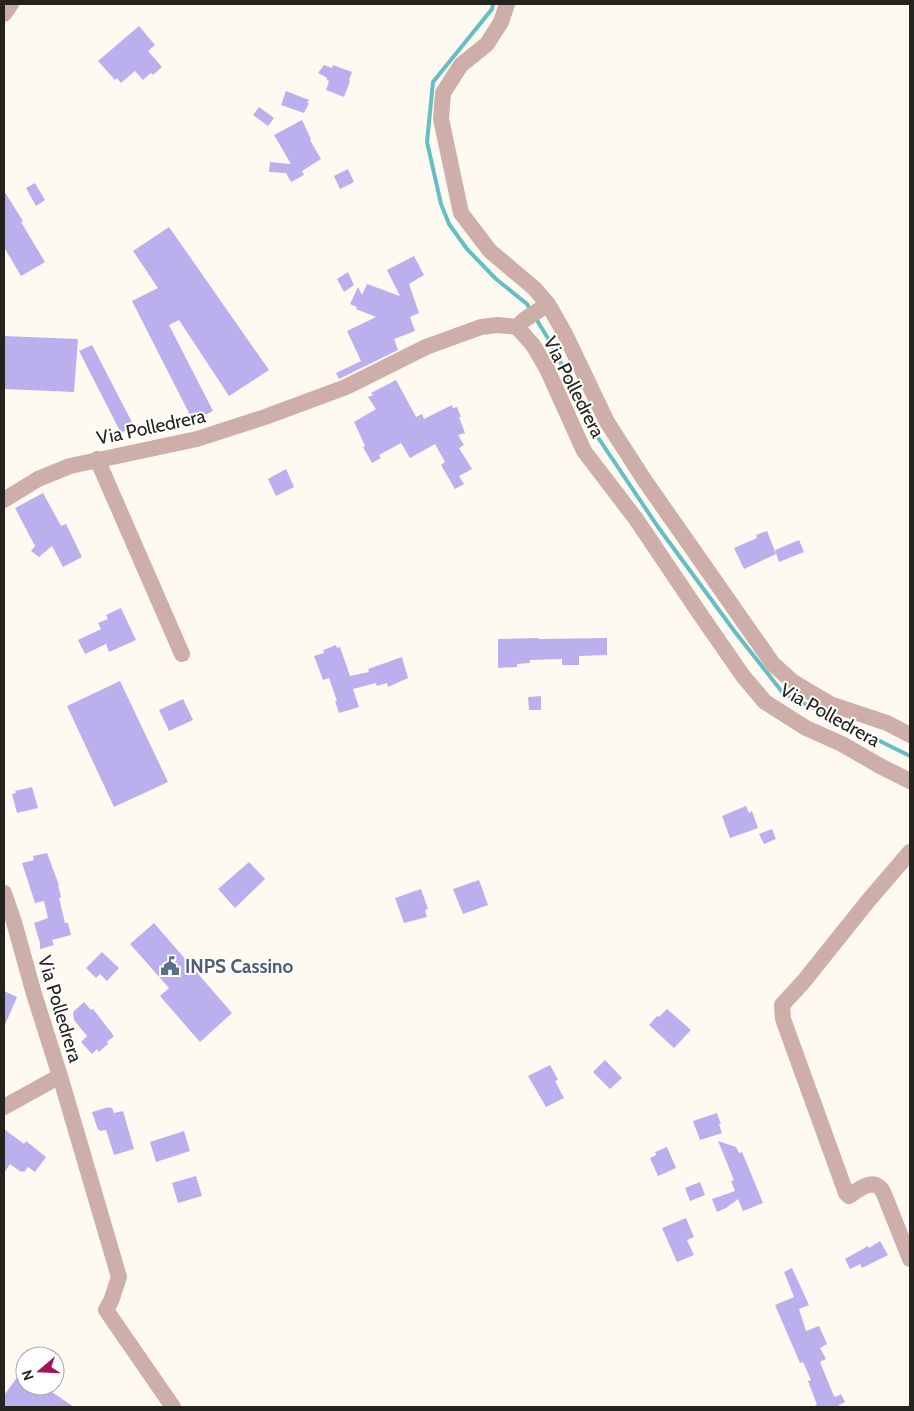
<svg xmlns="http://www.w3.org/2000/svg" width="914" height="1411" viewBox="0 0 914 1411" font-family="Cabin,sans-serif">
<style>
.lines{fill:none;stroke-linecap:round;stroke-linejoin:round}
.stream{stroke:#64bec3;stroke-width:4}
.building{fill:#bbb0ed}
.minor{stroke:#ceaea8;stroke-width:16}
.labels{text-anchor:middle;dominant-baseline:central;stroke-width:4;stroke-linejoin:round;paint-order:stroke}
.street-label{font-size:19px;fill:#25231d;stroke:#fff}
.service-label{font-size:19px;font-weight:bold;fill:#4e5e75;stroke:#fff;text-anchor:start}
</style>
<rect width="100%" height="100%" fill="#fefaf1"/>
<g class="lines">
<path class="stream" d="M493 4 492 9 433 82 427 142 441 204 449 224 467 249 496 279 527 304 531 311
M535 317 552 345 595 433 658 527 735 632 783 693 910 756"/>
</g>
<path class="building" d="M139 26 155 45 148 51 162 67 153 75 151 73 143 80 135 71 121 83 117 78 115 80 98 61Z
M324 65 332 68 333 65 352 72 349 80 350 81 344 97 326 90 329 81 327 80V78L318 73Z
M286 91 309 100 307 103H309L304 113 281 105Z
M259 107 274 118 268 126 253 115Z
M302 120 311 139 310 140 321 159 302 171 304 175 291 182 286 173 269 172 270 162 291 164 274 135Z
M348 169 354 182 340 189 334 176Z
M35 183 45 200 36 206 26 188Z
M4 191 23 221 21 222 45 262 21 276 4 247Z
M169 227 269 370 229 396 179 320 169 325 213 411 193 421 132 301 158 288 133 251Z
M414 256 424 275 409 284 419 313 410 317 415 331 394 339 398 350 339 379 336 373 361 361 347 331 376 317 356 309 357 307 350 304 358 287 362 295 367 284 400 296 387 270Z
M348 272 354 285 344 292 337 279Z
M4 336 78 339 74 392 4 389Z
M92 345 134 426 121 433 79 351Z
M396 380 416 417 422 414 424 419 452 405 453 408 457 407 461 417H459L465 433 458 435 464 445 459 448 472 469 459 476 464 484 455 489 441 465 445 462 435 444 410 458 401 443 379 455 381 458 372 463 363 447 365 446 354 422 376 409 368 397 373 395 371 393Z
M286 469 294 487 276 496 268 479Z
M43 493 61 526 66 524 82 557 63 567 52 546 39 557 31 551 35 546 15 508Z
M767 531 776 554 744 569 734 548 757 538 756 535Z
M799 540 804 552 779 562 775 550Z
M121 608 136 640 109 652 106 644 85 654 78 640 101 629 98 623 108 619 106 615Z
M539 638V639L607 638V655L579 656V665H562V659L530 660V663L517 664V667L498 668V639Z
M336 645 337 648 340 647 350 676 369 672 368 669 402 657 408 678 388 687 387 683 377 686 376 683 353 689 359 707 339 713 335 701H337L329 678 323 680 314 656 324 653 323 650Z
M120 681 168 782 114 807 67 706Z
M541 696V710H529L528 697Z
M183 699 193 720 169 731 159 710Z
M32 787 38 808 17 813 12 794 16 793 15 791Z
M746 806 749 813 752 811 758 828 730 838 722 816Z
M772 829 776 839 764 844 759 834Z
M47 853 59 885H58L61 897 59 898 65 923H68L71 935 52 940 54 945 40 949V943L34 923 48 918 44 901 35 903 22 863 34 860 33 856Z
M249 862 265 879 235 908 218 889Z
M479 880 488 905 463 914 453 889Z
M421 889 428 909 425 910 427 917 404 923 395 898Z
M154 923 232 1013 200 1042 160 996 169 988 130 944Z
M102 952 119 968 107 981 100 974 96 978 86 968Z
M4 991 17 997 4 1027Z
M84 1002 91 1010 93 1009 114 1036 107 1042 108 1044 99 1052 97 1049 92 1054 81 1042 87 1036 74 1020 73 1012Z
M667 1009 691 1030 674 1048 649 1025 657 1016 659 1017Z
M605 1060 622 1078 610 1089 593 1072Z
M550 1065 558 1080 555 1081 564 1098 546 1107 528 1076Z
M109 1107 110 1108H112L114 1113 123 1111 134 1149 114 1155 106 1130 100 1131 99 1129 98 1130 92 1112Z
M717 1113 721 1124H719L722 1133 700 1140 693 1121Z
M4 1129 24 1144 26 1141 46 1157 35 1172 28 1167 24 1172 22 1171 21 1172 10 1164 4 1173Z
M184 1131 190 1151 156 1162 150 1142Z
M718 1141 736 1147 739 1153 742 1152 763 1203 743 1211 738 1199 726 1208 717 1212 712 1199 735 1191 731 1181 734 1180Z
M667 1147 676 1168 658 1176 650 1158 656 1155 655 1152Z
M196 1176 202 1196 178 1203 172 1183Z
M700 1182 705 1195 690 1201 685 1188Z
M686 1218 694 1237 687 1240 694 1255 677 1262 662 1228Z
M880 1241 888 1255 862 1268 860 1264 850 1269 845 1259 868 1246 869 1248Z
M792 1268 809 1305 799 1309 806 1331 819 1326 827 1344 820 1348 826 1359 820 1362 833 1394 835 1397 841 1394 845 1402 839 1405V1407H812L817 1405 808 1381 811 1380 803 1362 800 1363 775 1305 794 1297 784 1272Z
M25 1367V1386H43L74 1407H4V1395Z"/>
<g class="lines">
<path class="minor" d="M507 4 501 22 487 44 461 65 443 93 441 119 461 213 490 251 534 288 548 304 565 334 607 422 645 481 773 664 793 682 830 704 887 723 910 735
M4 14 11 4
M517 327 524 320 548 304
M97 459 182 654
M4 500 38 479 70 466 197 439 265 417 346 387 426 347 481 327 498 325 517 327 533 345 547 369 584 451 636 519 698 611 743 676 765 702 806 728 842 744 880 766 910 781
M910 852 868 901 804 981 782 1005 783 1019 846 1193 849 1196C857 1191 870 1179 879 1187 882 1189 883 1192 884 1194L910 1259
M4 893 14 922 34 994 60 1076 4 1107
M60 1076 119 1277 111 1301 106 1310 173 1407"/>
</g>
<defs>
<g id="civic-bare" transform="scale(1.5)"><path d="M-.6-6.5H3V-4.5H.6V-3L4-1V1h2V6H-6V1h2V-1L-.6-3ZM-1.2 2.5V6h2.4V2.5Z" fill="#5c6f8a" stroke="#fff" stroke-width="2.5" paint-order="stroke"/></g>
</defs>
<g fill-rule="evenodd">
<use href="#civic-bare" x="170" y="966"/>
</g>
<g class="labels">
<g class="street-label">
<text transform="translate(574 387) rotate(63)">Via Polledrera</text>
<text transform="translate(151 427) rotate(-12)">Via Polledrera</text>
<text transform="translate(830 715) rotate(29)">Via Polledrera</text>
<text transform="translate(60 1009) rotate(73)">Via Polledrera</text>
</g>
<g class="service-label">
<text x="185" y="966">INPS Cassino</text>
</g>
</g>
<rect width="914" height="1411" fill="none" stroke="#25231d" stroke-width="10"/>
<g transform="translate(40 1371) rotate(251)"><circle r="24" fill="#ffffff" stroke="#a8a7a5"/>
<path d="M0-4L9 19L0 12L-9 19Z" fill="#a0145e"/>
<text y="-8" font-size="14" font-weight="bold" text-anchor="middle" fill="#25231d">N</text>
</g>
</svg>
